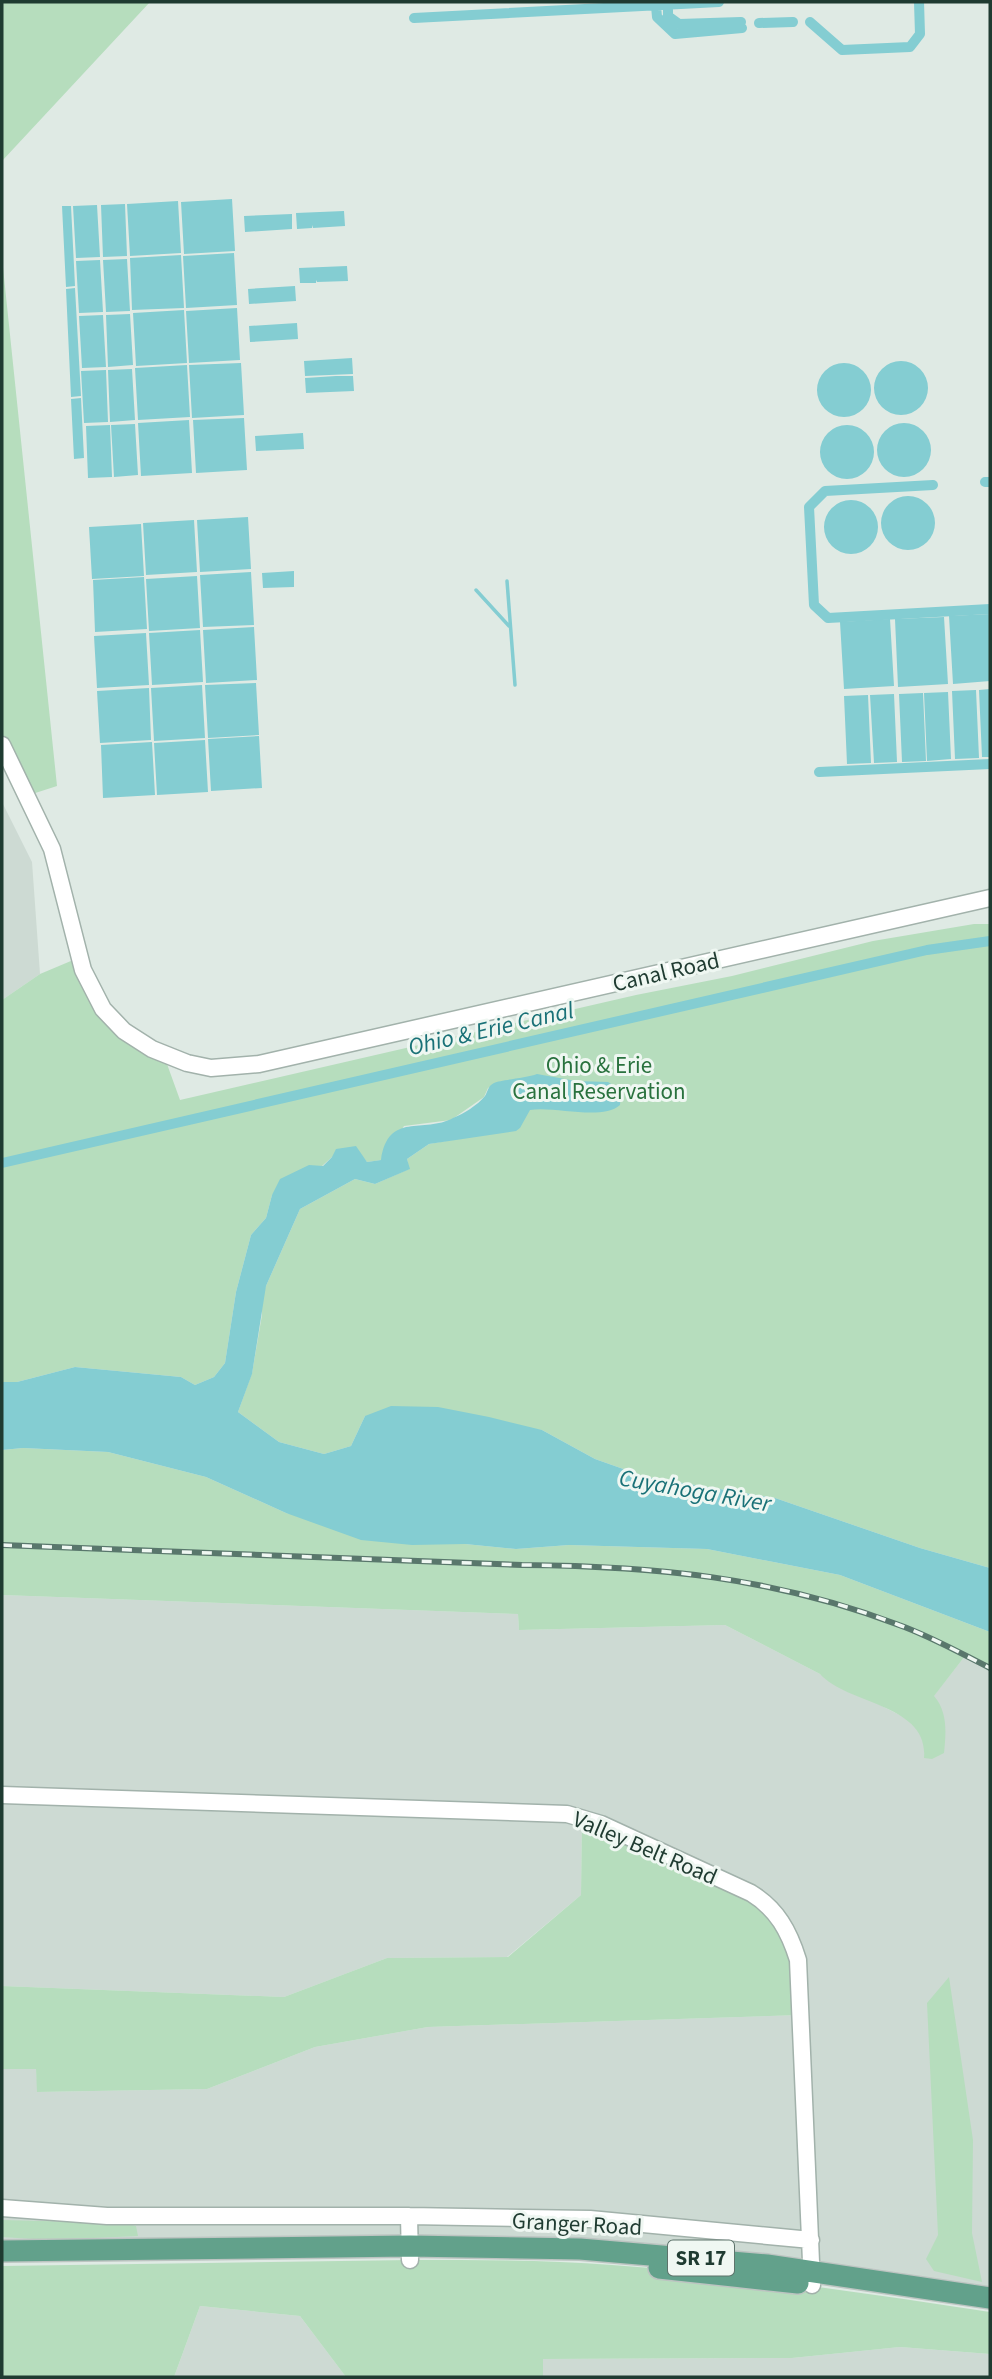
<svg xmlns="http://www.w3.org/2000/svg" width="992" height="2379" viewBox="0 0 992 2379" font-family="'Source Sans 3',sans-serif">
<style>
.built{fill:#cddad3}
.green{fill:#b6ddbd}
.water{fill:#84cdd2}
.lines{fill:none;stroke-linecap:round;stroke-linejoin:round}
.stream{stroke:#84cdd2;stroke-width:3.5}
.canal{stroke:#84cdd2;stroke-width:10}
.minor-casing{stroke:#a2b2ab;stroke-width:19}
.major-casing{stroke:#bcc4c1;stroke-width:24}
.minor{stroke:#fff;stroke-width:16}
.major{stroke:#62a18b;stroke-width:21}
.rail-casing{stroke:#59776c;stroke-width:6}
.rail{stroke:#eff7f2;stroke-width:3.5;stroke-dasharray:10;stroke-linecap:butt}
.labels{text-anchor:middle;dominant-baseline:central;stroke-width:6;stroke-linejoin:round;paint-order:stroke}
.shield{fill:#eff7f2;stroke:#5d736b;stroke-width:2}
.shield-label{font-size:21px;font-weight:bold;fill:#1f3b31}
.street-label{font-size:23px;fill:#1f3b31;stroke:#eff7f2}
.park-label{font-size:23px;fill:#29723e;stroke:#eff7f2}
.water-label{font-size:24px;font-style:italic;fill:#197177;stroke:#eff7f2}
</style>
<rect width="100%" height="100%" fill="#dfeae4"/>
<path class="built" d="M2 802 32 862 40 974 2 1000Z
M2 1595 518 1614 519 1630 725 1625 913 1722 965 1656 990 1668V2298L691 2257 2 2251V2069H36L38 2092 207 2089 315 2047 428 2027 800 2015 582 1819 581 1895 507 1957 387 1958 284 1997 2 1986Z
M200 2306 300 2316 346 2377H174Z
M900 2347 990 2354V2377H543V2359L792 2358Z"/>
<path class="green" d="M2 2H150L2 161Z
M2 258 57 786 26 796 2 745Z
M974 924H990V1568L920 1548 775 1498 646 1477 595 1459 542 1430 365 1416 351 1446 324 1454 279 1442 238 1412 252 1373 262 1315V1295L300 1209 355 1179 375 1184 409 1169 407 1159 429 1144 520 1128 519 1080 499 1082 488 1088 484 1097 451 1120 404 1126 382 1160 367 1162 360 1154 332 1157 322 1166 272 1195 266 1218 251 1235 236 1292 225 1363 214 1377 195 1385 181 1377 75 1367 17 1382H2V1000L40 974 78 958 103 1009 163 1053 180 1100 636 995 732 976 873 941Z
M23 1448 108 1452 206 1477 286 1513 465 1544 516 1549 569 1545 707 1549 840 1575 990 1632V1668L965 1656 934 1696C948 1712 946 1733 944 1753L932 1759 924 1758C929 1704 848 1705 820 1674L725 1625 519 1630 518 1614 2 1595V1450Z
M582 1818 751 1893 790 1934 800 2015 428 2027 315 2047 207 2089 37 2092 36 2069H2V1986L284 1997 387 1958 508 1957 581 1895Z
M949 1977 973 2140 972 2233 982 2282 934 2271 926 2259 938 2235 927 2003Z
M2 2220 124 2223 136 2226 138 2236 49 2240 2 2237Z
M410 2260C477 2260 545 2260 612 2265 739 2274 864 2293 990 2312V2354L900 2347 792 2358 543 2359V2377H346L300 2316 200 2306 174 2377H2V2266Z"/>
<path class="water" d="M232 199 235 251 184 254 181 202Z
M178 201 181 253 130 256 127 204Z
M125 204 127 256 103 257 101 205Z
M97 205 100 257 76 258 73 206Z
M62 206H71L75 286 66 287Z
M344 211 345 226 313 228V225L312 228 297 229 296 213Z
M292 214V229L245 232 244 216Z
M234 253 237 305 186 308 183 256Z
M181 255 184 308 132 310 130 258Z
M127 259 130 311 106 312 103 260Z
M100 260 103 312 79 313 76 261Z
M347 266 348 281 317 282 316 280V283H300L299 268Z
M295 286 296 301 249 304 248 289Z
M75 288 81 396 71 397 66 289Z
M237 308 240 360 189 363 186 311Z
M184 310 187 363 136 366 133 313Z
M130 314 133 365 108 367 106 315Z
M103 315 106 367 82 368 79 316Z
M297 323 298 339 250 342 249 326Z
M352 358 353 374 305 376 304 361Z
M874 388a27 27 0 1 1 54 0a27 27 0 1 1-54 0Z
M817 390a27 27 0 1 1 54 0a27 27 0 1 1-54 0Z
M241 363 244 415 192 418 189 365Z
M187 365 190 417 138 420 135 368Z
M132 369 135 420 110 422 108 370Z
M106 370 108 422 84 423 81 371Z
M336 376H353L354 391 306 393 305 378Z
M81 398 84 458 74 459 71 399Z
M244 418 247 470 196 473 193 420Z
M189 420 192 473 141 476 138 423Z
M877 450a27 27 0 1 1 54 0a27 27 0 1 1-54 0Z
M135 424 138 475 114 477 111 425Z
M820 452a27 27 0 1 1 54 0a27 27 0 1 1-54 0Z
M110 425 112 477 88 478 86 426Z
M303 433 304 449 256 451 255 436Z
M881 523a27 27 0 1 1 54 0a27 27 0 1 1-54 0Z
M824 527a27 27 0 1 1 54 0a27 27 0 1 1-54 0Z
M248 517 251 569 200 572 197 520Z
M194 520 197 572 146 575 143 523Z
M141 524 144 576 92 579 89 527Z
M294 571V587L263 588 262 573Z
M251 572 254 625 203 627 200 575Z
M197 576 200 628 149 631 146 579Z
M144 577 147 629 95 632 93 580Z
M990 614V681L953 684 949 616Z
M944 617 948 684 898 687 895 619Z
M890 619 894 686 844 689 840 622Z
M254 627 257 680 206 683 203 630Z
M200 630 203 682 152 685 149 633Z
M146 633 149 685 97 688 94 636Z
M256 683 259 735 208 738 205 685Z
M202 685 205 738 154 741 151 688Z
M149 688 151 740 100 743 97 691Z
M990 689V757H982L979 690Z
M976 690 979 758 955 759 952 691Z
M948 692 951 759 927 761 924 693Z
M923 693 926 761 902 762 899 694Z
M894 694 897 762 874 763 870 695Z
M868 695 871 763 847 764 844 696Z
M259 736 262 788 211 791 208 739Z
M205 740 208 792 157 795 154 743Z
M152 742 155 795 103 798 101 745Z
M537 1074 576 1081 608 1082 621 1090 620 1105C602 1121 555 1106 530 1110L520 1128 516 1131 429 1144 407 1159 410 1169 375 1184 355 1179 300 1209 266 1286 252 1374 238 1412 279 1442 324 1454 351 1446 365 1416 391 1406 438 1407 489 1417 542 1430 595 1459 646 1477 775 1498 920 1548 990 1568V1632L840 1575 707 1549 569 1545 516 1549 465 1544 412 1545 361 1540 286 1513 206 1477 108 1452 23 1448 2 1450V1382H17L75 1367 181 1377 195 1385 214 1377 225 1363 236 1292 251 1235 266 1218 272 1195 280 1179 309 1165 323 1166 332 1157 336 1149 356 1146 367 1162 381 1160C388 1111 424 1134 453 1118 463 1114 478 1105 485 1096 488 1091 488 1086 494 1083 501 1080 526 1078 537 1074Z"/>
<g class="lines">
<path class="stream" d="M507 581 515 685
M476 590 509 626"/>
<path class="canal" d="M668 5V16L679 24 741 22
M656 6 657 17 675 34 742 28
M414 18 719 2
M810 22 842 50 910 47 920 34 919 2
M759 23 793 22
M985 482H990
M933 485 825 491 809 507 814 605 828 618 990 609
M819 772 990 764
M2 1163 927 950 990 941"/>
<g class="minor-casing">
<path id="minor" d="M2 745 52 849 83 970 103 1009 124 1031 152 1049 187 1063 211 1068 259 1064 990 898
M2 1795 567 1814 601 1824 751 1893C777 1909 789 1931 798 1960L812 2285
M2 2208 107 2216H409L590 2219 811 2240
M409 2216 410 2260"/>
</g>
<g class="major-casing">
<path id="major" d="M2 2251 410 2246 580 2249 767 2265 990 2298
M659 2268 798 2283"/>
</g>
<use href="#minor" class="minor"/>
<use href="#major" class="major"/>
<g class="rail-casing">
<path id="rail" d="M2 1545 522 1565C655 1566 773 1577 899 1625 930 1636 960 1653 990 1668"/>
</g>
<use href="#rail" class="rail"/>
</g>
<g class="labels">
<rect class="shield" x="668" y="2240.5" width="66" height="35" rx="5"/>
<g class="shield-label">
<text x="701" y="2258">SR 17</text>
</g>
<g class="street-label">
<text transform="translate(666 972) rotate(-13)">Canal Road</text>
<text transform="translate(645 1848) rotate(23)">Valley Belt Road</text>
<text transform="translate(577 2224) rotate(3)">Granger Road</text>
</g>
<g class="park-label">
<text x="599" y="1065">Ohio &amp; Erie<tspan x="599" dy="26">Canal Reservation</tspan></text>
</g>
<g class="water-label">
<text transform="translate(491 1029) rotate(-13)">Ohio &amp; Erie Canal</text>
<text transform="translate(695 1491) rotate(10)">Cuyahoga River</text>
</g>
</g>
<rect width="992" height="2379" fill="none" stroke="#1f3b31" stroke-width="7"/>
</svg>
